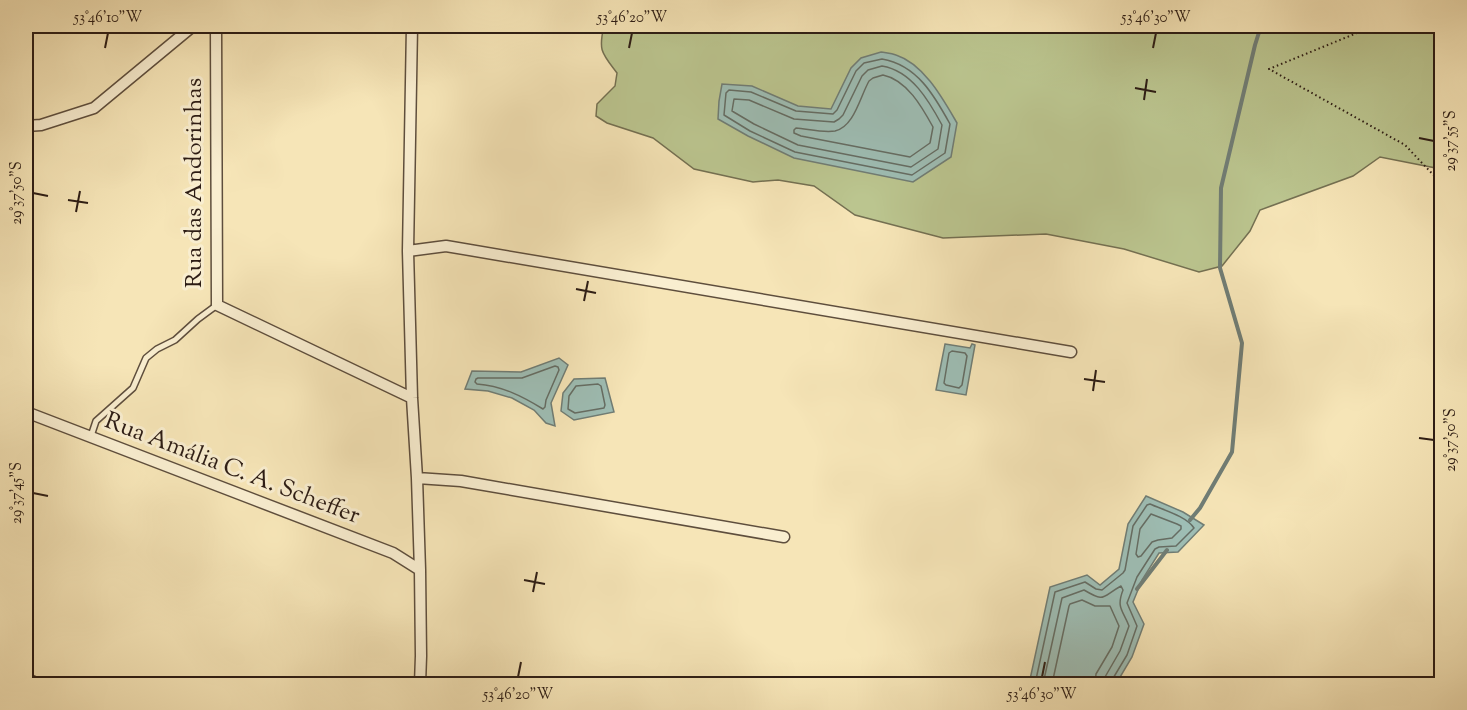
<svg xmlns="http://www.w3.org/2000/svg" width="1467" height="710" viewBox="0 0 1467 710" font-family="'Sorts Mill Goudy',serif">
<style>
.green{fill:#bbc58f;stroke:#747052;stroke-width:1.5}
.water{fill:#9ebeb5;stroke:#707d75;stroke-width:1.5}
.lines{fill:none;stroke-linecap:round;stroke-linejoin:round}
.shore{stroke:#656d64;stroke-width:1.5}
.stream{stroke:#707d75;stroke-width:4}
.lane-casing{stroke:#5e4e3d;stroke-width:8}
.street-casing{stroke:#5e4e3d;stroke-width:13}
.path{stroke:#2c1c14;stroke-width:2;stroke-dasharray:1.5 3;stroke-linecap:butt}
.lane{stroke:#f9eed0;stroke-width:5}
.street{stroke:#f9eed0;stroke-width:10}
.ticks{fill:none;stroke:#2c1c14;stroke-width:2}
.labels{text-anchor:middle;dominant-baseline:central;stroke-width:6;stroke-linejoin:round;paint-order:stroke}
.street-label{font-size:24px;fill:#2c1c14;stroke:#f9eed0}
.neatline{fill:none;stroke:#2c1c14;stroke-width:2}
.ticks-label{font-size:15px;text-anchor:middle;fill:#2c1c14}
</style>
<rect width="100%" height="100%" fill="#f6e5b7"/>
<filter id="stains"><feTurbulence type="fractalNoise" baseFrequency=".00333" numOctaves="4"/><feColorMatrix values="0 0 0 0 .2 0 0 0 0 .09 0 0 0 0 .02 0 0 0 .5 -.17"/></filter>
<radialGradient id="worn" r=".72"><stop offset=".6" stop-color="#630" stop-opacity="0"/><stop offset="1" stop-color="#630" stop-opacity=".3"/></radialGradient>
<path class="green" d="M604 26H1441V169L1380 157 1353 176 1260 210 1250 231 1222 266 1199 272 1124 249 1046 234 943 238 855 215 814 186 778 180 753 182 694 169 653 138 607 123 596 116 597 104 615 86 617 73C602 53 598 51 604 26Z"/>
<path class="water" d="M881 52C886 53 891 53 896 55 924 64 943 99 957 123L951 157 913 182 794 158 748 136 718 119 719 101 722 84 752 86 798 106 831 109 851 68 861 58Z
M945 344 970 348 972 344 975 345 966 395 936 390Z
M559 358 568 365 551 403 555 426 546 423 534 410 512 398 488 391 465 389 472 371 521 372Z
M605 378 614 412 574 420 561 411 563 393 574 379Z
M1146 496 1183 512 1204 525 1178 552 1159 553 1142 580 1133 602 1144 624 1132 657 1116 684H1029L1050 587 1087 575 1100 585 1119 569 1128 524Z"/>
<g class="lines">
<path class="shore" d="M882 59C917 65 934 95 950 124L945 153 912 175 795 152 750 131 724 115 726 93 729 90 751 92 796 111 833 114 837 110 856 71 864 63Z
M882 66C912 71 929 101 942 125L938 149 911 167 798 145 754 124 732 111 734 99 749 100 794 119 834 122 839 119 843 115 862 76 868 70Z
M883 75C907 80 922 107 933 127L930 143 910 157 801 136 794 133V130L796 128C808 129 823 133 835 131 854 127 860 97 869 81L873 78Z
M952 351 965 353 967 356 962 385 959 388 946 385 944 383 949 353Z
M555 366 558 367 559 370 546 400 545 407 543 409C522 396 502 386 477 384L475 382 476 379 478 378H522Z
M598 384 601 386 605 405 604 408 575 413 568 409 569 396 576 386Z
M1151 514 1177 524 1181 526V529L1172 538 1158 540 1152 542 1141 556 1138 557 1136 554 1140 529Z
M1035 684 1055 592 1085 582 1096 589 1102 590 1123 573 1125 570 1133 526 1147 505 1150 504C1163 510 1186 516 1194 528L1176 546 1159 547 1155 549 1137 577 1127 603 1137 626 1127 655 1112 680 1111 684
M1043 684 1062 598 1084 590C1106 603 1101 597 1121 586L1123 590C1116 608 1123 610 1129 626L1120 651 1105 677 1104 684
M1052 684 1069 606 1070 604 1082 600 1095 606H1110L1119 626 1112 647 1096 674 1095 684"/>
<path class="stream" d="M1190 520 1200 508 1232 452 1242 343 1220 268 1221 188 1255 45 1261 26
M1137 589 1167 550"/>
<g class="lane-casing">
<path id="lane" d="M91 436 96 421 133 388 146 358 157 349 175 340 198 319 217 305"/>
</g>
<g class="street-casing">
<path id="street" d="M216 26 217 305 412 398
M412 26 408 251 412 398 417 478 420 570 421 656 420 684
M26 126 41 125 94 108 193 26
M408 251 446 246 1071 352
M26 412 393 553 420 570
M417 478 461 481 784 537
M26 678 38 684"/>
</g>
<path class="path" d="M1374 26 1269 69 1405 145 1442 184"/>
<use href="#lane" class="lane"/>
<use href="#street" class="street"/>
</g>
<path class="ticks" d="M105 48 108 33M629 48 632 33M1153 48 1156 33M1135 88 1156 92M1144 100 1147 79M1419 138 1434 141M33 193 48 196M68 200 88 203M76 212 80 191M576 289 596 293M584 301 588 281M1084 379 1105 382M1093 391 1096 370M1419 438 1434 440M33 493 48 496M524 580 545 584M533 592 537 572M518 677 521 662M1042 677 1045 662"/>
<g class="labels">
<g class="street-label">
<text transform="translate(195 183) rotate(-90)">Rua das Andorinhas</text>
<text transform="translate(232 469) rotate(21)">Rua Amália C. A. Scheffer</text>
</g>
</g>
<rect width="1467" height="710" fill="none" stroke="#f6e5b7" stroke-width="66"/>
<rect x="33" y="33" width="1401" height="644" class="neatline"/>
<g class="ticks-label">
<text x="108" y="22">53°46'10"W</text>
<text x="632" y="22">53°46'20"W</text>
<text x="1156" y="22">53°46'30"W</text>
<text transform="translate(1450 141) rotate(-90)" y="5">29°37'55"S</text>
<text transform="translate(16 193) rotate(-90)" y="5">29°37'50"S</text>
<text transform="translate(1450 440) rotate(-90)" y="5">29°37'50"S</text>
<text transform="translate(16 493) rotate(-90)" y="5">29°37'45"S</text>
<text x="518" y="699">53°46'20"W</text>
<text x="1042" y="699">53°46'30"W</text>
</g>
<rect width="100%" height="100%" filter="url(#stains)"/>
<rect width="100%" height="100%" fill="url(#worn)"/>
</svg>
